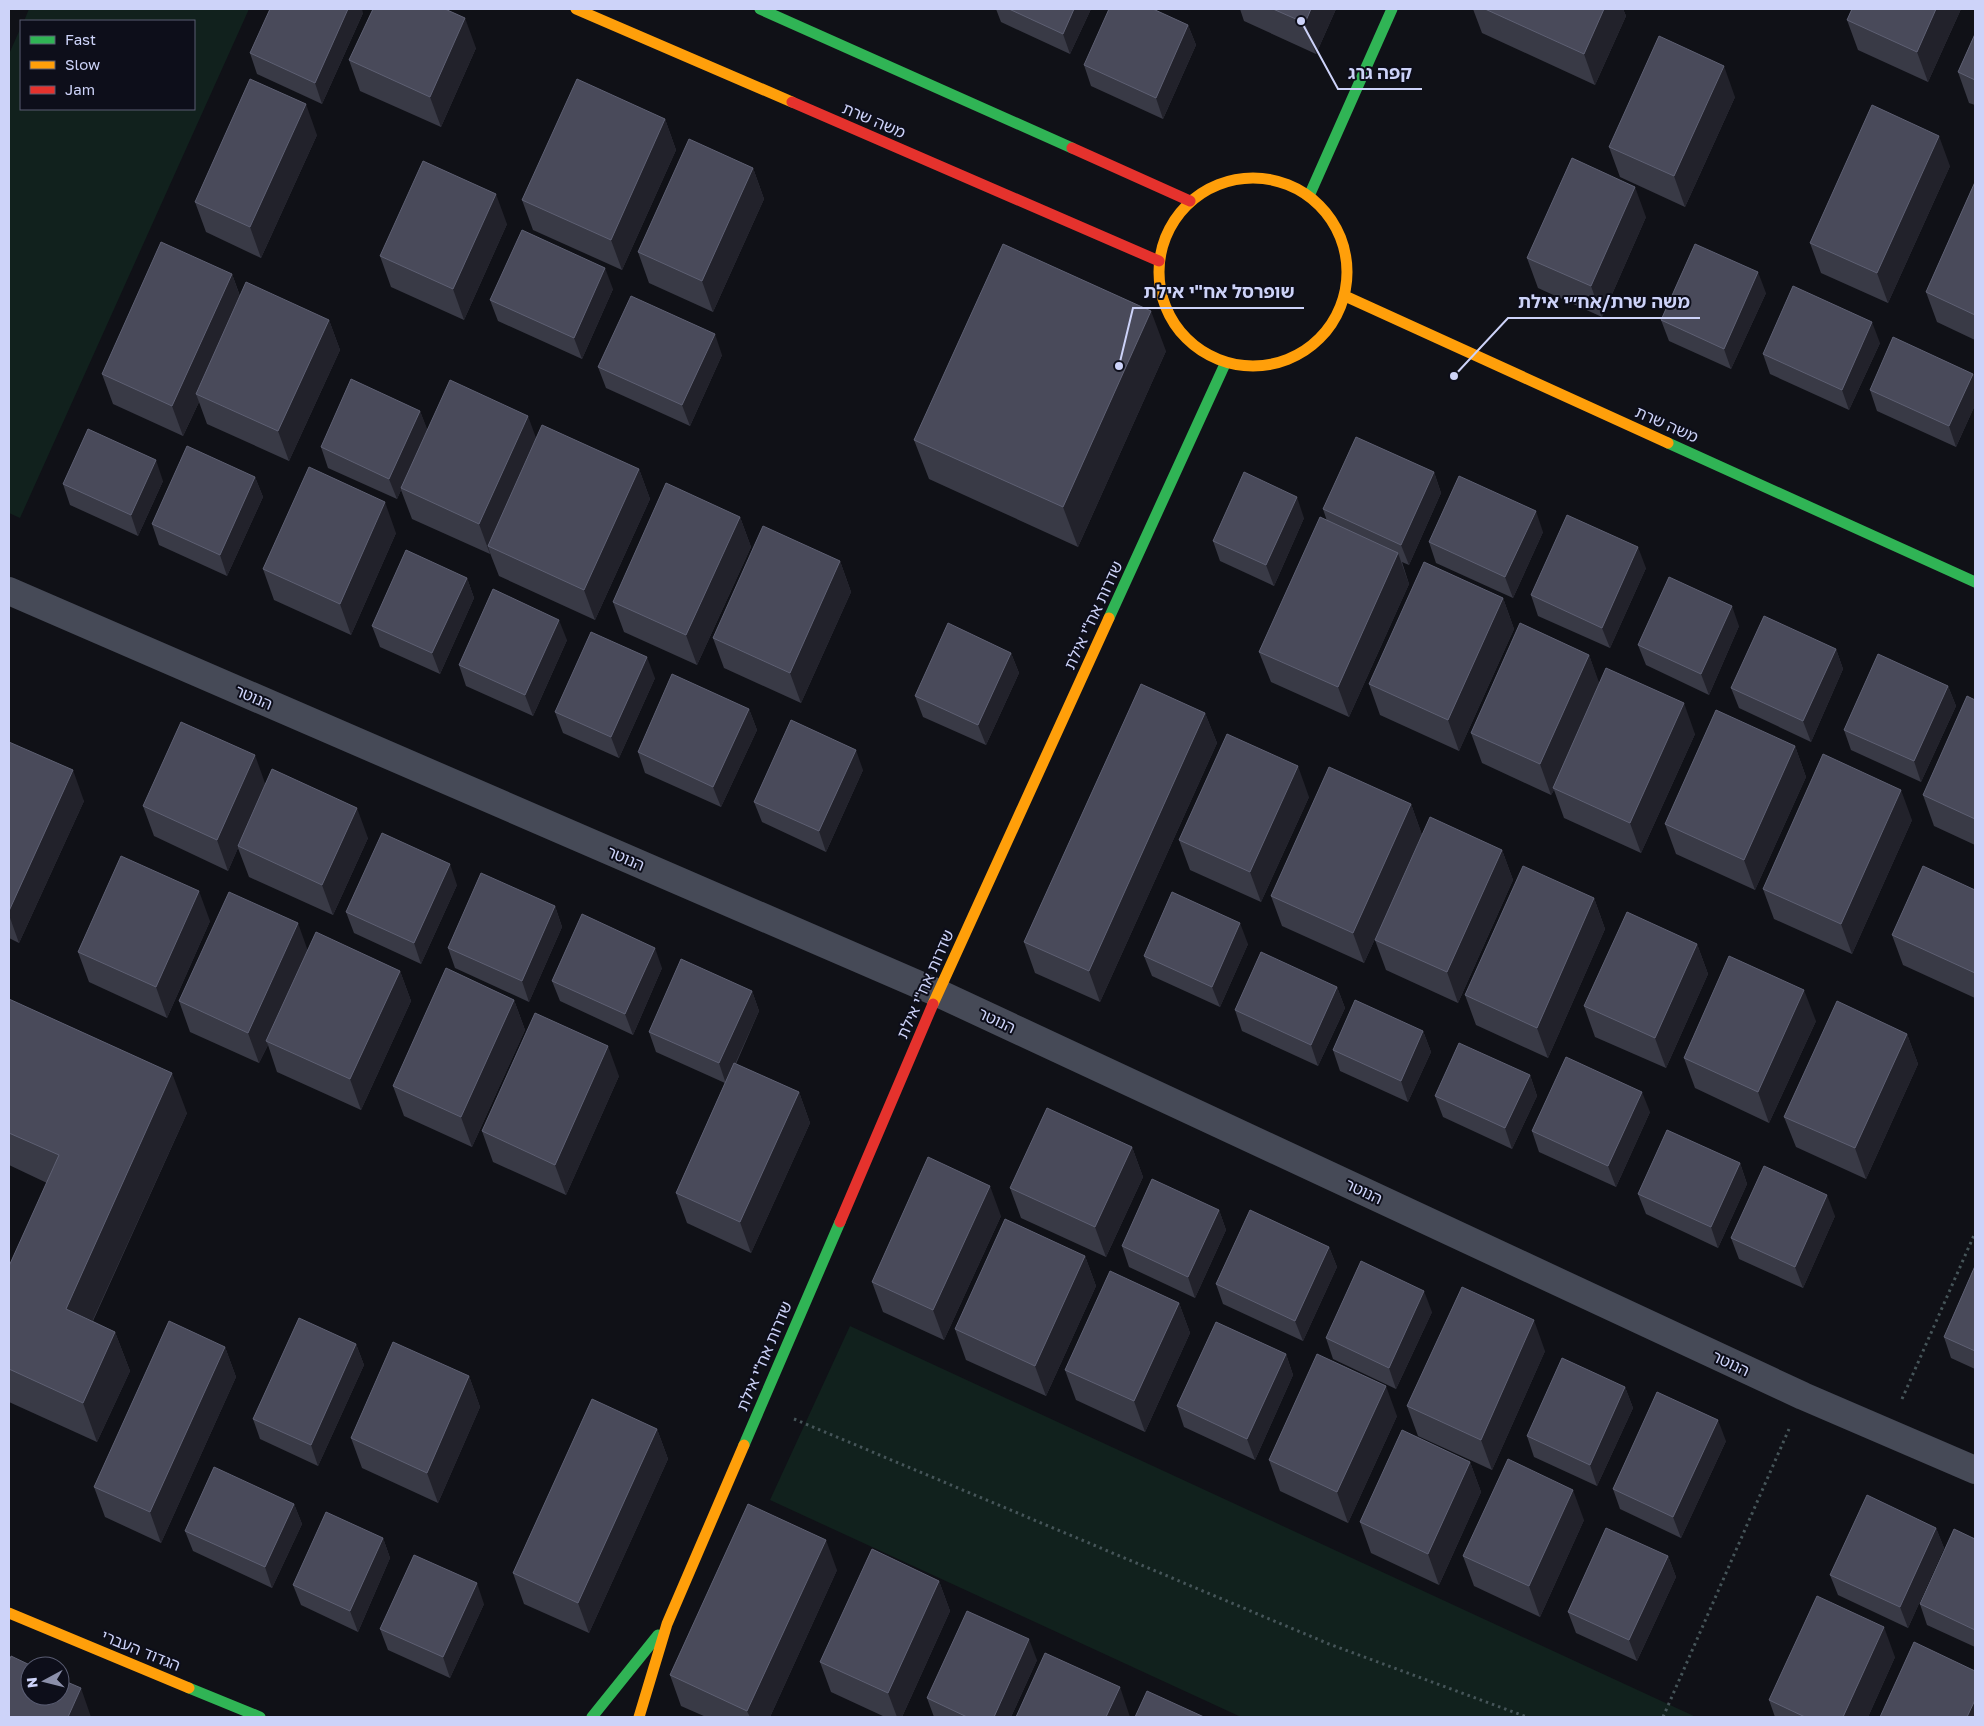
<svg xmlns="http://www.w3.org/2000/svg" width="1984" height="1726" viewBox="0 0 1984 1726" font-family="'Golos Text','Noto Sans Hebrew',sans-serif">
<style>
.green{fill:#11211d}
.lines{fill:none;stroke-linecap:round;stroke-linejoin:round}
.path{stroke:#465559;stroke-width:3;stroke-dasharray:2.5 4;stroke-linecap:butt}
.street{stroke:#464a57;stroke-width:28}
.fast{stroke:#30b455;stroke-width:11}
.slow{stroke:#ff9f0a;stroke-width:11}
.jam{stroke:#e5322d;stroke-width:11}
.wall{fill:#393a46}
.shaded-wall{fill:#22222b}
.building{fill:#494a5a;stroke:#5e6073}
.labels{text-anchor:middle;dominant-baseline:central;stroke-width:4;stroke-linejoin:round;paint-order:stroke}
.street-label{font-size:16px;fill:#cdd3f9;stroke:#0d0e1a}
.leader{fill:none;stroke:#cdd3f9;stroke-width:2}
.callout-dot{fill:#cdd3f9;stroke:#0d0e1a;stroke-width:2}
.callout-label{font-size:18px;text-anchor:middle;font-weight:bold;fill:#cdd3f9;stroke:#0d0e1a;stroke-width:4;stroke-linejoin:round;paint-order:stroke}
</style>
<rect width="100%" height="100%" fill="#101117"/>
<path class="green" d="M29 9H249L20 518 9 513V54L21 27V109H194V21H24Z
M850 1326 1696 1717H1241L770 1500Z"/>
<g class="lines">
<path class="path" d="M1902 1399 1975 1233
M794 1419 1329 1644 1527 1717
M1663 1717 1789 1429"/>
<path class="street" d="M9 591 938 993 1803 1396 1975 1470"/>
<path class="fast" d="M760 9 1072 148
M1309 196 1392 9
M1668 443 1975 582
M1109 618 1225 364
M744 1445 840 1222
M189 1688 260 1717
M592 1717 658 1635"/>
<path class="slow" d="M576 9 792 102
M1159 272a94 94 0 1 1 188 0a94 94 0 1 1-188 0Z
M1345 296 1668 443
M933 1004 1109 618
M9 1613 189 1688
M639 1717 667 1624 744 1445"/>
<path class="jam" d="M792 102 1159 261
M1072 148 1190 201
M840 1222 933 1004"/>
</g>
<path class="wall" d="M996 9H1091L1070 54 1001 22Z
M1240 9H1336L1316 54 1244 21Z
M1473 9H1623L1626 16 1595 85 1482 33Z
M1852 9H1961L1928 82 1858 50 1847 20Z
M363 13 322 104 257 74 250 53Z
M1188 25 1196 45 1163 119 1091 86 1084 65Z
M1975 34V105L1969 103 1958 72Z
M476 48 441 127 360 91 349 60Z
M1735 97 1685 207 1620 177 1609 147Z
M665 119 676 150 622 270 533 230 522 200Z
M317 135 261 258 206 232 195 202Z
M1950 166 1888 303 1821 273 1810 243Z
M753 168 764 199 713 312 649 283 638 252Z
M1975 182V340L1937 322 1926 292Z
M1646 217 1602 317 1538 288 1527 258Z
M507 224 464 320 391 287 380 256Z
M232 274 240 296 329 320 340 350 289 461 207 424 199 402 183 436 113 404 102 374Z
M613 289 582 359 498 321 490 300Z
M1766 293 1731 369 1669 341 1661 320Z
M1880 343 1849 410 1770 374 1763 354Z
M1166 351 1078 547 929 479 914 440Z
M722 355 690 426 606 388 598 367Z
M1973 374 1975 380V405L1956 447 1877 411 1870 390Z
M420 411 427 430 536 439 639 469 650 499 595 620 499 576 490 553V554L412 519 401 490 397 499 328 468 321 447Z
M1434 472 1441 493 1409 565 1402 562 1409 584 1349 717 1271 682 1259 652 1327 521 1323 509Z
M255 477 263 497 227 576 159 545 152 524Z
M163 481 138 536 70 505 63 484Z
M740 517 751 547 697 665 624 632 613 602Z
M1304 518 1274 586 1220 561 1213 541Z
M1543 532 1513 598 1436 563 1429 542Z
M396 533 351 635 274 600 263 569Z
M840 561 851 592 801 703 724 668 713 638Z
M1646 568 1610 648 1538 616 1531 595Z
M467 578 474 598 440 674 380 647 372 626Z
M1503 598 1514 629 1459 751 1380 715 1369 684Z
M1739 626 1709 695 1646 665 1638 645Z
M567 640 533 716 466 686 459 665Z
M1836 649 1843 669 1811 742 1739 708 1731 688Z
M1011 653 1019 673 986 745 923 717 915 696Z
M1589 655 1599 684 1695 734 1641 853 1564 818 1554 790 1551 795 1482 763 1471 733Z
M655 678 619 758 563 733 555 712Z
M1948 686 1956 706 1921 782 1851 750 1844 730Z
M1975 700V845L1934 826 1923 795Z
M749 709 757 730 721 807 645 773 638 752Z
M1205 713 1217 743 1100 1002 1035 973 1024 942Z
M9 742 84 801 19 943 9 938Z
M1795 746 1806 777 1755 890 1676 854 1665 824Z
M863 770 826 852 762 822 754 802Z
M266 784 368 838 333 915 249 877 238 848 228 871 154 836 143 806Z
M1309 797 1261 902 1190 870 1179 840Z
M1411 804 1422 835 1364 963 1282 926 1271 896Z
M1912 820 1852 954 1774 919 1763 889Z
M1502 850 1513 880 1458 1003 1386 970 1375 940Z
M457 885 421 964 354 933 346 912Z
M1975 890V998L1903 965 1892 935Z
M1594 898 1605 929 1548 1058 1476 1025 1465 995Z
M555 906 562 927 529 1002 455 968 448 948Z
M210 921 167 1018 89 982 78 952Z
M1248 944 1220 1007 1152 976 1144 956Z
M1697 944 1708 974 1666 1068 1595 1037 1584 1006Z
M662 968 633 1035 560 1001 552 981Z
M400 971 411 1001 361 1110 277 1072 268 1045 259 1063 190 1032 179 1001Z
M1337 987 1345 1008 1318 1066 1242 1031 1235 1010Z
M752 991 759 1011 736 1064 799 1092 810 1123 751 1253 687 1223 676 1193 725 1083 656 1052 649 1032Z
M9 999 187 1113 93 1321 115 1332 130 1371 97 1442 9 1402V1266L47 1183 9 1165Z
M514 1000 525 1030 472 1147 404 1116 393 1086Z
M1816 1021 1769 1123 1695 1088 1684 1058Z
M1423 1031 1431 1052 1408 1102 1340 1071 1333 1050Z
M1907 1034 1918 1064 1866 1179 1796 1147 1784 1117Z
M1530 1075 1537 1096 1512 1149 1443 1117 1435 1096Z
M619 1076 566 1195 493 1162 482 1131Z
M1650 1112 1616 1187 1539 1152 1532 1131Z
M1132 1147 1143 1177 1106 1257 1021 1218 1010 1188Z
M1740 1163 1747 1184 1718 1248 1646 1214 1638 1194Z
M1219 1210 1226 1230 1195 1298 1129 1267 1122 1246Z
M1001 1216 944 1340 883 1312 872 1282Z
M1835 1216 1803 1288 1739 1259 1731 1238Z
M1329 1247 1337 1267 1303 1341 1223 1304 1216 1284Z
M1085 1256 1096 1286 1046 1396 966 1360 955 1329Z
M1975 1266V1369L1951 1358 1944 1337Z
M1179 1303 1190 1333 1145 1432 1076 1400 1065 1370Z
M1432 1312 1396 1389 1333 1359 1326 1338Z
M356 1344 364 1365 318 1466 260 1439 253 1419Z
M225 1347 236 1377 161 1543 105 1517 94 1487Z
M1545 1351 1492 1470 1418 1436 1407 1406Z
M1286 1354 1293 1375 1255 1460 1184 1427 1177 1406Z
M469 1376 480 1407 438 1503 362 1468 351 1438Z
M1625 1387 1633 1408 1597 1486 1534 1457 1527 1436Z
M1397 1416 1348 1523 1280 1491 1269 1460Z
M657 1429 668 1459 589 1633 524 1604 513 1573Z
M1726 1441 1681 1538 1620 1509 1613 1489Z
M1470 1462 1481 1492 1439 1585 1371 1553 1360 1522Z
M294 1504 302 1524 272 1588 193 1551 185 1531Z
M1584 1520 1540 1617 1474 1586 1463 1556Z
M1936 1528 1944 1548 1908 1628 1838 1595 1830 1575Z
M383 1538 390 1558 358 1632 301 1605 293 1585Z
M1975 1539V1647L1927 1625 1920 1604Z
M1668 1556 1676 1577 1637 1661 1576 1633 1568 1612Z
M837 1570 770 1717H706L681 1706 670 1675Z
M939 1581 950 1611 902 1717H885L831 1692 820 1662Z
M484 1604 450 1678 388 1650 380 1629Z
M1895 1657 1868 1717H1775L1769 1700Z
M1037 1660 1011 1717H934L927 1698Z"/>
<path class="shaded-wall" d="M348 9H362L363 13 322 104 315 83Z
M1074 9H1091L1070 54 1063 34Z
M1311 9H1336L1316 54 1305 23Z
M1604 9H1623L1626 16 1595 85 1584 54Z
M1936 9H1961L1928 82 1917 52Z
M465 18 476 48 441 127 430 97Z
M1188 25 1196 45 1163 119 1156 98Z
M1724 66 1735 97 1685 207 1674 176Z
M306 104 317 135 261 258 250 227Z
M665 119 676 150 622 270 611 240Z
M1939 136 1950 166 1888 303 1877 273Z
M753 168 764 199 713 312 702 281Z
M1635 187 1646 217 1602 317 1591 286Z
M496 194 507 224 464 320 453 289Z
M605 268 613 289 582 359 574 338Z
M1758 272 1766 293 1731 369 1724 349Z
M232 274 243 305 196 394 199 402 183 436 172 406Z
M1151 311 1166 351 1078 547 1063 507Z
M329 320 340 350 289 461 278 431Z
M1872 322 1880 343 1849 410 1842 390Z
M715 334 722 355 690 426 682 405Z
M1973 374 1975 380V405L1956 447 1949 426Z
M420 411 428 431 401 488V490L397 499 389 479Z
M528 416 539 446 488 546 490 553V554L479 524Z
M156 460 163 481 138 536 131 515Z
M639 469 650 499 595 620 584 590Z
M1434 472 1441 493 1409 565 1401 545Z
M255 477 263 497 227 576 220 555Z
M1297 497 1304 518 1274 586 1266 565Z
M385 502 396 533 351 635 340 604Z
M1536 511 1543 532 1513 598 1505 577Z
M740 517 751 547 697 665 686 635Z
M1638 547 1646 568 1610 648 1602 628Z
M1398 553 1409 584 1349 717 1338 687Z
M840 561 851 592 801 703 790 673Z
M467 578 474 598 440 674 432 653Z
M1503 598 1514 629 1459 751 1448 720Z
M1732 606 1739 626 1709 695 1701 674Z
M559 620 567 640 533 716 525 695Z
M1836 649 1843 669 1811 742 1803 721Z
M1011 653 1019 673 986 745 978 725Z
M1589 655 1600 685 1553 788 1554 790 1551 795 1540 764Z
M647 657 655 678 619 758 611 737Z
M1948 686 1956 706 1921 782 1914 761Z
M1684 703 1695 734 1641 853 1630 823Z
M749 709 757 730 721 807 713 787Z
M1205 713 1217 743 1100 1002 1089 971Z
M1795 746 1806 777 1755 890 1744 860Z
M856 750 863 770 826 852 819 831Z
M255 755 266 786 238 846V848L228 871 217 840Z
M1298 766 1309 797 1261 902 1250 872Z
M73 770 84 801 19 943 9 915V911Z
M1901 790 1912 820 1852 954 1841 924Z
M1411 804 1422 835 1364 963 1353 933Z
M357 808 368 838 333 915 322 885Z
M1502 850 1513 880 1458 1003 1447 972Z
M450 864 457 885 421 964 414 943Z
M199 891 210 921 167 1018 156 987Z
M1594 898 1605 929 1548 1058 1537 1028Z
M555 906 562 927 529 1002 522 981Z
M298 923 309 954 266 1041 268 1045 259 1063 248 1033Z
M1240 923 1248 944 1220 1007 1212 987Z
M1697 944 1708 974 1666 1068 1655 1038Z
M655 948 662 968 633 1035 625 1014Z
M400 971 411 1001 361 1110 350 1079Z
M1337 987 1345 1008 1318 1066 1311 1045Z
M1804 990 1816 1021 1769 1123 1758 1092Z
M752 991 759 1011 726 1084 719 1063Z
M514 1000 525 1030 472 1147 461 1117Z
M1423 1031 1431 1052 1408 1102 1401 1081Z
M1907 1034 1918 1064 1866 1179 1855 1148Z
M608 1046 619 1076 566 1195 555 1165Z
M172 1073 187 1113 80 1348 66 1309Z
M1530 1075 1537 1096 1512 1149 1505 1128Z
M799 1092 810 1123 751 1253 740 1222Z
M1642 1092 1650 1112 1616 1187 1608 1166Z
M1132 1147 1143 1177 1106 1257 1095 1227Z
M1740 1163 1747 1184 1718 1248 1711 1227Z
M990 1186 1001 1216 944 1340 933 1310Z
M1827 1195 1835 1216 1803 1288 1795 1267Z
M1219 1210 1226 1230 1195 1298 1188 1277Z
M1329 1247 1337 1267 1303 1341 1295 1321Z
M1085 1256 1096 1286 1046 1396 1035 1366Z
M1424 1291 1432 1312 1396 1389 1389 1368Z
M1179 1303 1190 1333 1145 1432 1134 1401Z
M1534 1320 1545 1351 1492 1470 1481 1440Z
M115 1332 130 1371 97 1442 83 1403Z
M356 1344 364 1365 318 1466 311 1445Z
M225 1347 236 1377 161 1543 150 1512Z
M1286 1354 1293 1375 1255 1460 1247 1439Z
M469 1376 480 1407 438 1503 427 1473Z
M1386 1386 1397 1416 1348 1523 1337 1492Z
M1625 1387 1633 1408 1597 1486 1590 1465Z
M1718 1420 1726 1441 1681 1538 1673 1517Z
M657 1429 668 1459 589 1633 578 1603Z
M1470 1462 1481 1492 1439 1585 1428 1554Z
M1573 1490 1584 1520 1540 1617 1529 1586Z
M294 1504 302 1524 272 1588 265 1567Z
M1936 1528 1944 1548 1908 1628 1900 1607Z
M383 1538 390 1558 358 1632 350 1611Z
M826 1540 837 1570 770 1717H750L747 1711Z
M1668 1556 1676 1577 1637 1661 1629 1640Z
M939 1581 950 1611 902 1717H897L888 1693Z
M477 1583 484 1604 450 1678 443 1657Z
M1884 1627 1895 1657 1868 1717H1843Z
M1029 1639 1037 1660 1011 1717H994Z
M1120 1687 1130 1717H1106Z
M81 1688 91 1717H68Z
M1975 1700V1717H1967Z"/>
<path class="building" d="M270 9H348L315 83 250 53Z
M373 9H445L465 18 430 97 349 60Z
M1009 9H1074L1063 34Z
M1109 9H1153L1188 25 1156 98 1084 65Z
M1273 9H1311L1305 23Z
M1485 9H1604L1584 54Z
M1852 9H1936L1917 52 1847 20Z
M1975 34V80L1958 72Z
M1659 36 1724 66 1674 176 1609 147Z
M250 79 306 104 250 227 195 202Z
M577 79 665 119 611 240 522 200Z
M1872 105 1939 136 1877 273 1810 243Z
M689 139 753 168 702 281 638 252Z
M1572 158 1635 187 1591 286 1527 258Z
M423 161 496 194 453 289 380 256Z
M1975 182V315L1926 292Z
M522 230 605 268 574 338 490 300Z
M161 242 232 274 172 406 102 374Z
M1003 244 1151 311 1063 507 914 440Z
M1695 244 1758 272 1724 349 1661 320Z
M246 282 329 320 278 431 196 394Z
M1793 286 1872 322 1842 390 1763 354Z
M631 296 715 334 682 405 598 367Z
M1893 337 1973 374 1949 426 1870 390Z
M351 379 420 411 389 479 321 447Z
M450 380 528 416 479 524 401 488Z
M542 425 639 469 584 590 488 546Z
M88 429 156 460 131 515 63 484Z
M1356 437 1434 472 1401 545 1323 509Z
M187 446 255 477 220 555 152 524Z
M309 467 385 502 340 604 263 569Z
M1244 472 1297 497 1266 565 1213 541Z
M1459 476 1536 511 1505 577 1429 542Z
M666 483 740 517 686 635 613 602Z
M1567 515 1638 547 1602 628 1531 595Z
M1320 517 1398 553 1338 687 1259 652Z
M763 526 840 561 790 673 713 638Z
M406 550 467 578 432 653 372 626Z
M1424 562 1503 598 1448 720 1369 684Z
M1669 577 1732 606 1701 674 1638 645Z
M493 589 559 620 525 695 459 665Z
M1764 616 1836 649 1803 721 1731 688Z
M948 623 1011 653 978 725 915 696Z
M1520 623 1589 655 1540 764 1471 733Z
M591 632 647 657 611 737 555 712Z
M1878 654 1948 686 1914 761 1844 730Z
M1606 668 1684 703 1630 823 1553 788Z
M672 674 749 709 713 787 638 752Z
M1141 684 1205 713 1089 971 1024 942Z
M1967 696 1975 700V819L1923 795Z
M1716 710 1795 746 1744 860 1665 824Z
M791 720 856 750 819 831 754 802Z
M181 722 255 755 217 840 143 806Z
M1227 734 1298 766 1250 872 1179 840Z
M9 742 73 770 9 911Z
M1823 754 1901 790 1841 924 1763 889Z
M1329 767 1411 804 1353 933 1271 896Z
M272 769 357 808 322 885 238 846Z
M1430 817 1502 850 1447 972 1375 940Z
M382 833 450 864 414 943 346 912Z
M121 856 199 891 156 987 78 952Z
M1523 866 1594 898 1537 1028 1465 995Z
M1923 866 1975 890V973L1892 935Z
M481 873 555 906 522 981 448 948Z
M229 892 298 923 248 1033 179 1001Z
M1172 892 1240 923 1212 987 1144 956Z
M1627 912 1697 944 1655 1038 1584 1006Z
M582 914 655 948 625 1014 552 981Z
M316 932 400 971 350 1079 266 1041Z
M1261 952 1337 987 1311 1045 1235 1010Z
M1729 956 1804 990 1758 1092 1684 1058Z
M681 959 752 991 719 1063 649 1032Z
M446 968 514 1000 461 1117 393 1086Z
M9 999 172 1073 66 1309 115 1332 83 1403 9 1369V1266L59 1155 9 1133Z
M1355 1000 1423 1031 1401 1081 1333 1050Z
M1837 1001 1907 1034 1855 1148 1784 1117Z
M535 1013 608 1046 555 1165 482 1131Z
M1459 1043 1530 1075 1505 1128 1435 1096Z
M1566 1057 1642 1092 1608 1166 1532 1131Z
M734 1063 799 1092 740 1222 676 1193Z
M1047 1108 1132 1147 1095 1227 1010 1188Z
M1667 1130 1740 1163 1711 1227 1638 1194Z
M928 1157 990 1186 933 1310 872 1282Z
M1764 1166 1827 1195 1795 1267 1731 1238Z
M1152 1179 1219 1210 1188 1277 1122 1246Z
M1250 1210 1329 1247 1295 1321 1216 1284Z
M1005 1219 1085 1256 1035 1366 955 1329Z
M1361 1261 1424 1291 1389 1368 1326 1338Z
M1975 1266V1351L1944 1337Z
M1110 1271 1179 1303 1134 1401 1065 1370Z
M1462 1287 1534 1320 1481 1440 1407 1406Z
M299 1318 356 1344 311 1445 253 1419Z
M169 1321 225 1347 150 1512 94 1487Z
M1216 1322 1286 1354 1247 1439 1177 1406Z
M393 1342 469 1376 427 1473 351 1438Z
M1317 1354 1386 1386 1337 1492 1269 1460Z
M1562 1358 1625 1387 1590 1465 1527 1436Z
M1657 1392 1718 1420 1673 1517 1613 1489Z
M592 1399 657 1429 578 1603 513 1573Z
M1402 1430 1470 1462 1428 1554 1360 1522Z
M1508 1459 1573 1490 1529 1586 1463 1556Z
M214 1467 294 1504 265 1567 185 1531Z
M1867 1495 1936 1528 1900 1607 1830 1575Z
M748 1504 826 1540 747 1711 670 1675Z
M326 1512 383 1538 350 1611 293 1585Z
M1606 1528 1668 1556 1629 1640 1568 1612Z
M1954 1529 1975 1539V1630L1920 1604Z
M872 1549 939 1581 888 1693 820 1662Z
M414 1555 477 1583 443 1657 380 1629Z
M1817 1596 1884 1627 1843 1717H1805L1769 1700Z
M967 1611 1029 1639 994 1717H967L927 1698Z
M1914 1642 1975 1671V1700L1967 1717H1880Z
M1045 1653 1120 1687 1106 1717H1016Z
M11 1656 32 1666H30V1696H60V1679L81 1688 68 1717H9V1662Z
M1147 1691 1204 1717H1135Z"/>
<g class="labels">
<g class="street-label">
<text transform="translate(874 120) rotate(23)">משה שרת</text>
<text transform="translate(1667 424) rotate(24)">משה שרת</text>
<text transform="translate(1093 615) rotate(-65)">שדרות אח"י אילת</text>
<text transform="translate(254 697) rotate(23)">הנוטר</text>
<text transform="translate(626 858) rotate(23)">הנוטר</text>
<text transform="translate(925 984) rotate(-66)">שדרות אח"י אילת</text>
<text transform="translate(997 1020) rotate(25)">הנוטר</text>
<text transform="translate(1364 1191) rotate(25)">הנוטר</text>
<text transform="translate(764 1356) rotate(-67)">שדרות אח"י אילת</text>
<text transform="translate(1731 1363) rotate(25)">הנוטר</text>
<text transform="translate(141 1650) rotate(22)">הגדוד העברי</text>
</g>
</g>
<path class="leader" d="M1301 21L1338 89H1422M1119 366L1133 308H1304M1454 376L1508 318H1700"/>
<g class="callout-dot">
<circle cx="1301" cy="21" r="5"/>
<circle cx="1119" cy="366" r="5"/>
<circle cx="1454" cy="376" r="5"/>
</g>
<g class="callout-label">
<text x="1380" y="79">קפה גרג</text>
<text x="1219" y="298">שופרסל אח"י אילת</text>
<text x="1604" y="308">משה שרת/אח״י אילת</text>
</g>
<rect width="1984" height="1726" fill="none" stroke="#cdd3f9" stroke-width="20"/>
<rect x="20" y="20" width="175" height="90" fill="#0d0e1a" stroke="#5a5d73"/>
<rect x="30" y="36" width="25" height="8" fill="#30b455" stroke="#5a5d73"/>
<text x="65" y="45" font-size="15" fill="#cdd3f9">Fast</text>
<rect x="30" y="61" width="25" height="8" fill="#ff9f0a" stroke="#5a5d73"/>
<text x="65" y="70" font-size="15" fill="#cdd3f9">Slow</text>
<rect x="30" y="86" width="25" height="8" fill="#e5322d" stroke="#5a5d73"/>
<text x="65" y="95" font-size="15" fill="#cdd3f9">Jam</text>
<g transform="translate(45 1681) rotate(263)"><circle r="24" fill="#0d0e1a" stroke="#5a5d73"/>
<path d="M0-4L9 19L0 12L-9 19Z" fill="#8b8faa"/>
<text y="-8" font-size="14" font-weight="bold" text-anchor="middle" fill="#cdd3f9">N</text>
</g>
</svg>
